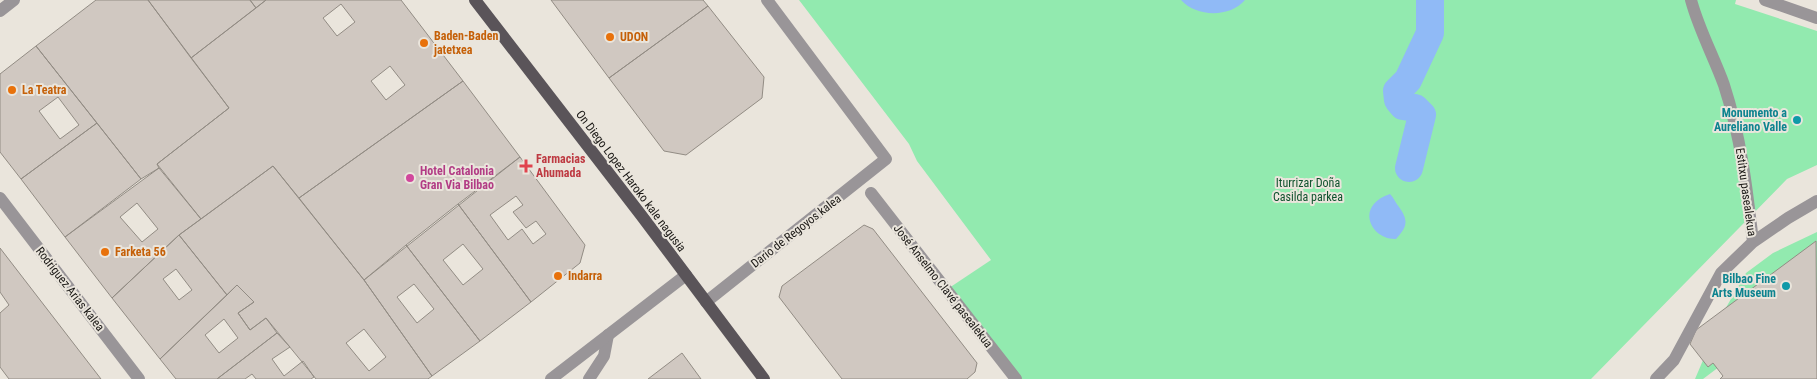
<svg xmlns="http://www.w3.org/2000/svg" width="1817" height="379" viewBox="0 0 1817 379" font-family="'Roboto Condensed',sans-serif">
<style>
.green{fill:#92eaaf}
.water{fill:#90baf6}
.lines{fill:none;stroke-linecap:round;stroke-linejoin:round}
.canal{stroke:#90baf6;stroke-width:28}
.building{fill:#d0c8c1;stroke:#928c84;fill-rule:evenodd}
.lane{stroke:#999598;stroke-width:12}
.street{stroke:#999598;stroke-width:12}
.primary{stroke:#5a5459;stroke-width:12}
.food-dot{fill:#e8710a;stroke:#eae5dc;stroke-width:2}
.culture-dot{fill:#0f9aa8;stroke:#eae5dc;stroke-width:2}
.health-dot{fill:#e0444e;stroke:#eae5dc;stroke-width:2}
.hotel-dot{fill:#d1479c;stroke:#eae5dc;stroke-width:2}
.labels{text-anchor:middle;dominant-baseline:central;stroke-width:4;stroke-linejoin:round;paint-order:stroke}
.food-label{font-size:12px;font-weight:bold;fill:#c56008;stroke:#eae5dc;text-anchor:start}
.culture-label{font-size:12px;font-weight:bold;fill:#0d838f;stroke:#eae5dc;text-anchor:end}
.health-label{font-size:12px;font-weight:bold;fill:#be3a42;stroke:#eae5dc;text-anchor:start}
.hotel-label{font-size:12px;font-weight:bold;fill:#b23c85;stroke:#eae5dc;text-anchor:start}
.street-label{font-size:12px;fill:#1a1815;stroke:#eae5dc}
.park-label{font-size:12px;fill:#0e522d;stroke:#eae5dc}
</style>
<rect width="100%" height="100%" fill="#eae5dc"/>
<path class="green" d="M799 0H1736L1735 4 1817 31V165L1787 179 1591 379H1016L946 290 991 260 917 161 909 144Z
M1817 232V293L1703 379H1695L1724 311 1746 273 1773 253Z"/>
<path class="water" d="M1181 0H1245C1230 18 1196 17 1181 0Z
M1390 194C1394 198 1395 202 1399 207 1409 221 1407 227 1396 239 1371 240 1354 206 1390 194Z"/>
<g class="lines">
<path class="canal" d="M1409 168 1422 115 1415 108 1403 106 1398 100 1397 91 1408 80 1430 33V0"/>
</g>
<path class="building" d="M96 0H148L229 108 157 164 159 168 141 179 36 46Z
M148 0H250L256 8 191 58Z
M250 0H266L256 8Z
M266 0H401L463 81 299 198 273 166 201 219 157 164 229 108 191 58ZM341 4 355 22 337 36 323 18ZM390 66 405 85 386 100 371 81Z
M551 0H703L708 6 609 78Z
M708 6 764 77 762 98 686 155 664 151 609 78Z
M36 46 97 123 21 179 0 152V74ZM58 97 79 125 60 139 39 111Z
M463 81 520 157 364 280 299 198Z
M97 123 141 179 65 237 21 179Z
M520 157 585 245 580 263 531 302 458 204ZM516 196 523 205 513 212 526 228 536 221 546 234 533 244 522 229 508 240 490 215Z
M273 166 364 280 432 376 428 379H316L266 318 250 330 238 313 254 302 237 285 227 295 179 235ZM364 329 386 357 369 371 346 343Z
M159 168 201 219 179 235 112 298 65 237ZM137 203 158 229 142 242 120 217Z
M458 204 531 302 480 341 406 245ZM463 244 483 269 463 285 443 260Z
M864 225 873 229 977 363 975 372 967 379H842L779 297 782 286Z
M179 235 227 295 160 359 112 298ZM176 269 192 290 179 300 163 279Z
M1816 241 1817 379H1720L1723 376 1713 363 1708 367 1690 344 1696 330Z
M406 245 480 341 432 376 364 280ZM414 284 434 309 417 323 397 297Z
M0 248 101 379H9L0 367V313L9 305 0 292Z
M237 285 254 302 238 313 250 330 266 318 277 333 217 379H176L160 359ZM224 319 238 338 219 353 205 335Z
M277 333 290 347 272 359 284 376 303 361 314 377 311 379H256L252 374 245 379H217Z
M682 353 701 379H648Z"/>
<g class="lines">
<path class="lane" d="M589 379 604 356 608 335"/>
<path class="street" d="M1691 0C1699 30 1714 57 1724 85 1741 137 1747 189 1753 242
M1765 0 1817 18
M0 11 14 0
M871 193 1016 379
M0 198 139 379
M706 302 886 159 767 0
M551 379 686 275
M1656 379 1674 360 1721 273 1753 242 1788 218 1817 201"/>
<path class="primary" d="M475 0 641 215 764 379"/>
</g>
<g class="food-dot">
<circle cx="610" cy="37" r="5"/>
<circle cx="424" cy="43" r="5"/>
<circle cx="12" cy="90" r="5"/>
<circle cx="105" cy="252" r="5"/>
<circle cx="558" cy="276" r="5"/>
</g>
<g class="culture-dot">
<circle cx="1797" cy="120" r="5"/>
<circle cx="1786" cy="286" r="5"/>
</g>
<path class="health-dot" d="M523.5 158.5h5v5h5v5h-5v5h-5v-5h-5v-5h5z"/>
<circle class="hotel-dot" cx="410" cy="178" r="5"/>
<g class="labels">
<g class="food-label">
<text x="434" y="36">Baden-Baden<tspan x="434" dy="14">jatetxea</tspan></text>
<text x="620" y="37">UDON</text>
<text x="22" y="90">La Teatra</text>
<text x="115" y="252">Farketa 56</text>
<text x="568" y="276">Indarra</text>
</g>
<g class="culture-label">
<text x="1787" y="113">Monumento a<tspan x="1787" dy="14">Aureliano Valle</tspan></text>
<text x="1776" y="279">Bilbao Fine<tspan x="1776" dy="14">Arts Museum</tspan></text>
</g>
<g class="health-label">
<text x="536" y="159">Farmacias<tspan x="536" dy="14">Ahumada</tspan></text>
</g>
<g class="hotel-label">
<text x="420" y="171">Hotel Catalonia<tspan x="420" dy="14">Gran Via Bilbao</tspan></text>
</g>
<g class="street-label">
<text transform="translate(631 181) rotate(53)">On Diego Lopez Haroko kale nagusia</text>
<text transform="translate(1746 192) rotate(82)">Estitxu pasealekua</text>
<text transform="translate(796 231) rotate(-38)">Dario de Regoyos kalea</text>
<text transform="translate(943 286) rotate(52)">José Anselmo Clavé pasealekua</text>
<text transform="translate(70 289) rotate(52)">Rodriguez Arias kalea</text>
</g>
<g class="park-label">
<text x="1308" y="183">Iturrizar Doña<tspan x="1308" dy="14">Casilda parkea</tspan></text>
</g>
</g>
</svg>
